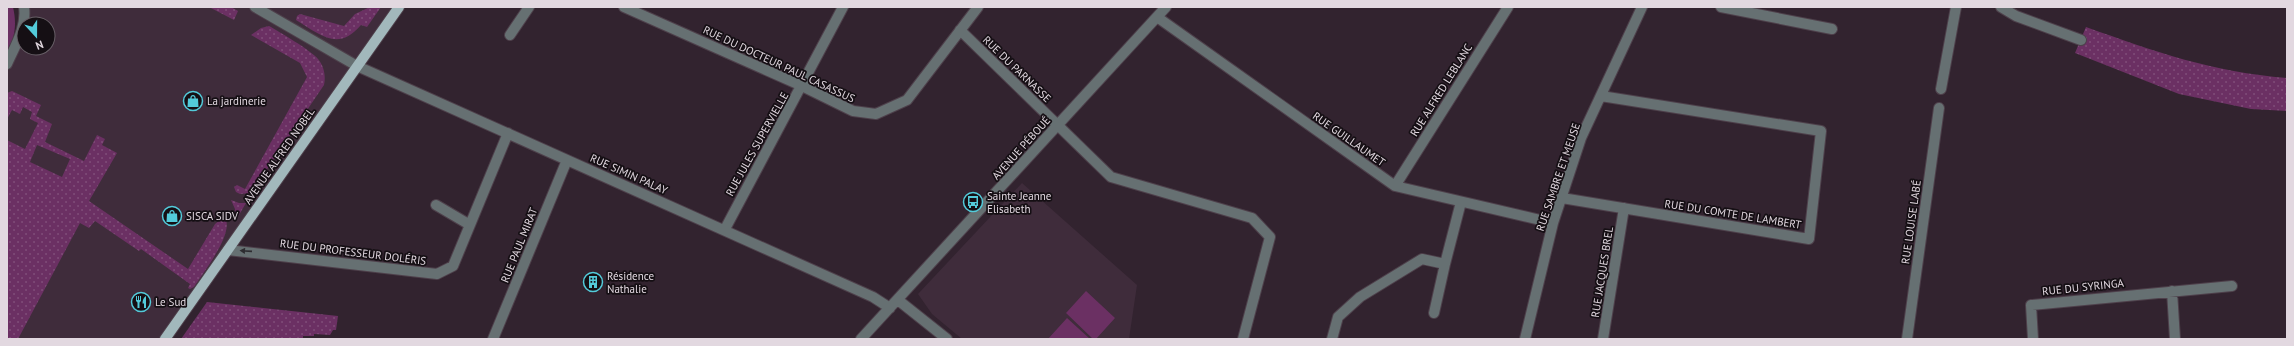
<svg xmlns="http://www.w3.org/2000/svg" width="2294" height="346" viewBox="0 0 2294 346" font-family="'PT Sans',sans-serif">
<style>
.built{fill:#3f2c3b;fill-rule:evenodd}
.grass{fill:url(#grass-dots);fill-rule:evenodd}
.pitch{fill:#6b3063}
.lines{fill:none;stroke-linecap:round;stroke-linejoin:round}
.minor-casing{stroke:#4e404b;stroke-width:12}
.major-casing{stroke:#4e404b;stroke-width:12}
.minor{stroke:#667072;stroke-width:10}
.major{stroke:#a2b8bc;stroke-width:10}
.oneway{fill:#2d2c30}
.labels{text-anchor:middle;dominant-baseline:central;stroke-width:3.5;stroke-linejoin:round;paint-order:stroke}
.street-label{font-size:11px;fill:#e2d8e0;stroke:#150f14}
.poi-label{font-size:11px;fill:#e2d8e0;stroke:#150f14;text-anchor:start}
</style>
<defs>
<pattern id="grass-dots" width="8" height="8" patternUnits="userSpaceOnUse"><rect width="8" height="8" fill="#6b3063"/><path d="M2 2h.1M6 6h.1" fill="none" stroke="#804d79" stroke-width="1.8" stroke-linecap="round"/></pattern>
</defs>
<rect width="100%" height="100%" fill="#32232f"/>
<path class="built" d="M24 7H399L165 339H7V64ZM24 24H48V48H24Z
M1022 183 1137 285 1129 339H962L932 314 918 294Z"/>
<path class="grass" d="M209 7H231L238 11 234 20Z
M370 7H381L367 27 361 25C338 52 321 35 296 20L297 16 300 14 344 26 355 14Z
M269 26C278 31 312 51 318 59 324 66 326 76 324 85L251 193 240 194 236 192 234 187 237 185 245 189 307 77 300 63 251 35 261 28Z
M2086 27C2156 52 2212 72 2287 78V111L2251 109 2179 94 2075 53Z
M12 91 41 105 36 116 52 124 45 142 84 161 97 135 105 139 102 145 117 153 89 201 188 269 215 224 221 219 226 220C232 236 203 273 194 287L190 289 188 288 190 284 141 249 139 251 95 221 89 228 80 223 18 339H7V140L25 149 38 123 30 119 32 112 23 107 20 114 12 110 7 119V93ZM37 145 70 159 62 177 30 162Z
M231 200 239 203H246L236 220 235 209Z
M207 302 338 316 336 330H333L330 335 314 334V336H303V339H181Z"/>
<path class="pitch" d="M7 7H13C17 24 15 38 7 53Z
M1086 291 1115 318 1096 339H1093L1066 313Z
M1067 318 1090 339H1048Z"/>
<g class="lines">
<g class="minor-casing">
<path id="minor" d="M255 7 357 66 873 297 890 308
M624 7 802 86 853 111 876 114 907 100 978 7
M1721 7 1832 29
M2001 7 2016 16 2081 40
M1157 17 1395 186 1553 223
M960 30 1111 177 1252 218 1270 237 1243 339
M510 35 529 7
M7 64C15 46 27 27 24 7
M1941 89 1956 7
M1395 186 1508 7
M1562 198 1809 239 1821 131 1601 96
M436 205 470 225
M725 229 843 7
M228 250 437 274 453 266 508 133
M2172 291 2175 339
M898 300 947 339
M1434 313 1445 264
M493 339 567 160
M861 339 1166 7
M1332 339 1338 317 1360 297 1422 259 1445 264 1461 202
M1525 339 1553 223 1581 138 1642 7
M1603 339 1624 208
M1907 339 1939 108
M2033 339 2031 305 2232 286"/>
</g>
<g class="major-casing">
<path id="major" d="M165 339 399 7"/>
</g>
<use href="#minor" class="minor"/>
<use href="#major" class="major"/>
</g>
<defs><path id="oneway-solid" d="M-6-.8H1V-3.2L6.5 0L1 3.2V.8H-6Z"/></defs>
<use class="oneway" href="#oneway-solid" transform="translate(246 251) rotate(-176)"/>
<defs>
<g id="shop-ring" transform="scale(1)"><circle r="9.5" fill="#150f14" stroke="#53cbda" stroke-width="1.5"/><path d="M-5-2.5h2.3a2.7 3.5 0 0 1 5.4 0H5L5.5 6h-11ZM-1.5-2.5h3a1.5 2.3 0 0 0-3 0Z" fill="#53cbda"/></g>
<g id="bus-ring" transform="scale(1)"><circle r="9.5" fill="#150f14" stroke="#53cbda" stroke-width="1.5"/><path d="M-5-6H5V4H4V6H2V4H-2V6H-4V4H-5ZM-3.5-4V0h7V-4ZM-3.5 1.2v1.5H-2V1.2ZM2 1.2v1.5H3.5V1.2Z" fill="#53cbda"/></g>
<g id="building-ring" transform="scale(1)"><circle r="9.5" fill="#150f14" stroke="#53cbda" stroke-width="1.5"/><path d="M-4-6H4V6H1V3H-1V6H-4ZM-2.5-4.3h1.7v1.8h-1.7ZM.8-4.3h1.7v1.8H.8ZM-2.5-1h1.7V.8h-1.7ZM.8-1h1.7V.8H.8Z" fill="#53cbda"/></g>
<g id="restaurant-ring" transform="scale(1)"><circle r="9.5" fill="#150f14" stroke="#53cbda" stroke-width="1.5"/><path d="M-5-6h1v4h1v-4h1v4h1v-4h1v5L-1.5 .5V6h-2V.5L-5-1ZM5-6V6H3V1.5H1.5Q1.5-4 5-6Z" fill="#53cbda"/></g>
</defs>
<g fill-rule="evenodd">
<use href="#shop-ring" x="193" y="101"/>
<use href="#bus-ring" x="973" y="202"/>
<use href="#shop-ring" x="172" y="216"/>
<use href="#building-ring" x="593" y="282"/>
<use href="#restaurant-ring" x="141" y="302"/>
</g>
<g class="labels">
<g class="street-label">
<text transform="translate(779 64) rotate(25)">RUE DU DOCTEUR PAUL CASASSUS</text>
<text transform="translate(1017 69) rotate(44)">RUE DU PARNASSE</text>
<text transform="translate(1441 90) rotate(-58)">RUE ALFRED LEBLANC</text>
<text transform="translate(1349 139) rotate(35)">RUE GUILLAUMET</text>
<text transform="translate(757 144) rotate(-61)">RUE JULES SUPERVIELLE</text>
<text transform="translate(1021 148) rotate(-48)">AVENUE PÉBOUÉ</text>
<text transform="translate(279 156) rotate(-55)">AVENUE ALFRED NOBEL</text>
<text transform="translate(629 174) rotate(24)">RUE SIMIN PALAY</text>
<text transform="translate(1558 177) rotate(-71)">RUE SAMBRE ET MEUSE</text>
<text transform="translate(1733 214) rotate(9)">RUE DU COMTE DE LAMBERT</text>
<text transform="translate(1911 222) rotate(-82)">RUE LOUISE LABÉ</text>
<text transform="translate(519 245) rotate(-68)">RUE PAUL MIRAT</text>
<text transform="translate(353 252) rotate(7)">RUE DU PROFESSEUR DOLÉRIS</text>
<text transform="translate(1602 272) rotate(-81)">RUE JACQUES BREL</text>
<text transform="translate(2083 287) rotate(-6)">RUE DU SYRINGA</text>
</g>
<g class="poi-label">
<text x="207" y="101">La jardinerie</text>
<text x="987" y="196">Sainte Jeanne<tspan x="987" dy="13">Elisabeth</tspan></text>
<text x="186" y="216">SISCA SIDV</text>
<text x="607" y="276">Résidence<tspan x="607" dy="13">Nathalie</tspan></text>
<text x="155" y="302">Le Sud</text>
</g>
</g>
<rect width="2294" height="346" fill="none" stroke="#e2d8e0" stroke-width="16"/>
<g transform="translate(36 36) rotate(159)"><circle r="19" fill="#150f14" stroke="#675f66"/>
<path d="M0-3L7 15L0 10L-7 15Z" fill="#53cbda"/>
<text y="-6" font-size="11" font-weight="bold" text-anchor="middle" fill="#e2d8e0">N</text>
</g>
</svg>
